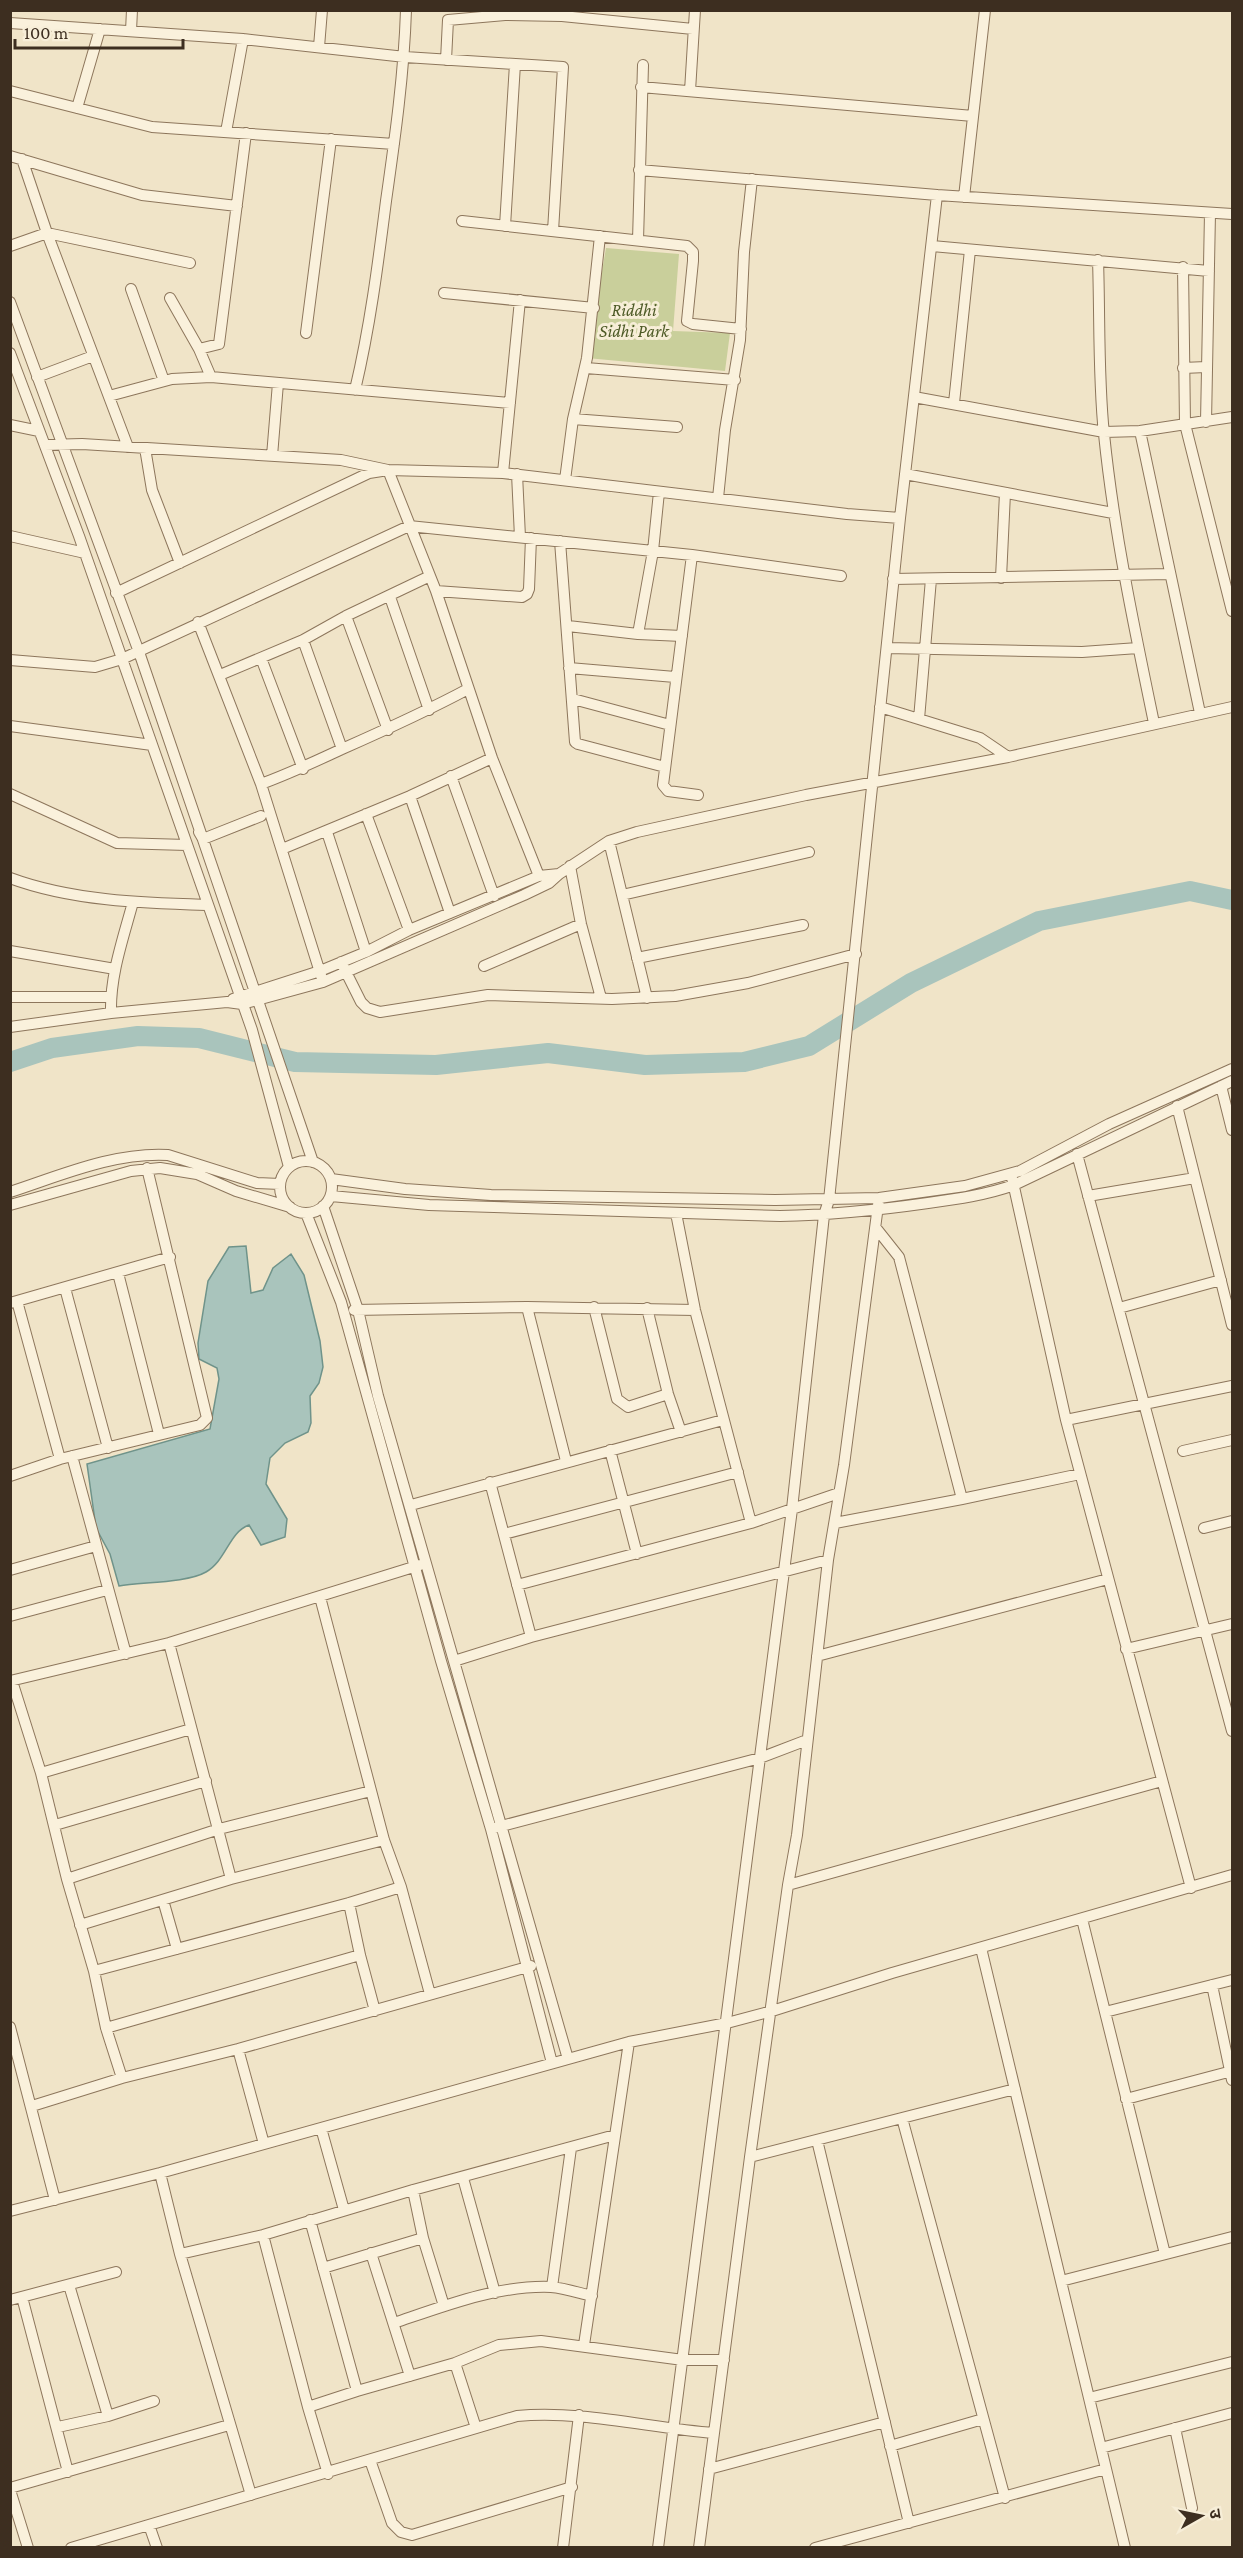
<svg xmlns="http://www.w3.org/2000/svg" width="1243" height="2558" viewBox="0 0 1243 2558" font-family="'Crimson Pro','Noto Sans Devanagari',serif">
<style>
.park{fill:#c9cf9b}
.water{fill:#a9c4bc;stroke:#6f938a;stroke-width:1.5}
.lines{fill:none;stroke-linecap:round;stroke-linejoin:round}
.river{stroke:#a9c4bc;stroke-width:20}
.minor-casing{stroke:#8d765c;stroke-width:12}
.minor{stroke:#faf1dc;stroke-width:10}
.labels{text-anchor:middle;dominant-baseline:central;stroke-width:6;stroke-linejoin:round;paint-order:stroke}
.park-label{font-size:18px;font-style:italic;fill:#4d5a26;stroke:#f7eed8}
</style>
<rect width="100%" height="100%" fill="#f0e4c8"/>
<path class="park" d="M606 248 679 254 673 331 730 333 725 371 587 358Z"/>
<path class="water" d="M246 1246 251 1293 263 1290 273 1268 291 1254 304 1275 320 1341 323 1367 319 1383 310 1396 311 1423 308 1432 285 1443 270 1458 266 1484 287 1519 285 1537 261 1545 249 1525C229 1532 226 1561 206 1572 187 1583 142 1582 119 1586L110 1554 96 1528 87 1464 210 1429 219 1379 217 1368 199 1359 198 1343 208 1281 229 1247Z"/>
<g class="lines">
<path class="river" d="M10 1062 52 1048 138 1036 199 1038 295 1062 436 1065 548 1053 645 1065 744 1062 809 1046 911 983 1039 921 1190 891 1232 900"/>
<g class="minor-casing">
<path id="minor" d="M10 23 243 39 405 57 563 67 553 231
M131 31 132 10
M319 47 322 10
M446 60 448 20 505 15 562 16 693 29
M641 87 973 116
M10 91 152 127 394 144
M690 91 695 10
M77 108 100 29
M226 132 243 39
M10 156 142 195 237 206
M22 159 47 233 128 447
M639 170 937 195 1232 214
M964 197 985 10
M462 221 687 246 693 252V261L687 321 693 324 741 329
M505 226 515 64
M638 240 643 65
M10 246 47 233 190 263
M932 246 1209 271
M1098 260C1100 318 1098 377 1104 434 1114 532 1134 627 1154 723
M1183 267 1185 424 1232 611
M131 289 164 381
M444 293 594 308
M170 298 199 349 211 377
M10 302 139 652 313 1162
M306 333 331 139
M199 349 219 344 246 133
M10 353 79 536 252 1030 289 1167
M586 368 735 380
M1183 368 1206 367
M37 377 93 356
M355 390C370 327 378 264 386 201 395 138 404 74 406 10
M109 396 172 379 211 377 510 403
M914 397 1104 432 1140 431 1232 417
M954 403 970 250
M573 419 677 427
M1206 422 1210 213
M10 425 39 431
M1140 431 1200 713
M45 445 82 444 341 460 388 470 503 473 847 514 900 518
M145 448 152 490 180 563
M272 456 278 383
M503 473 520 300
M517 474 520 537
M905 474 1113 513
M565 480 573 419 587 358 600 236
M718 498 725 430 740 340 744 252 752 179
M10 536 85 553
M560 541 575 742 578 744 665 767
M692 555 663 785 668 791 698 795
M1001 578 1005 493
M893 579 1170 574
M436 591 522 597 527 594 529 589 531 538
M116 593 369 473 388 470 436 591 492 758 539 876
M390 597 429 710
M346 616 388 730
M198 622 261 784 323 982
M568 626 638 634 682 636
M638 634 653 551 659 492
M303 640 342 749
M887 648 1082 652 1138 648
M261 658 303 769
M10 660 95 667 122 659 409 526 692 555 841 576
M569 668 675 677
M220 675 303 640 346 616 430 576
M573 699 670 725
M880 707 980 738 1008 757
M919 719 931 579
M10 726 152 745
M451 776 494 896
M261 784C291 773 314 762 342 749 385 730 427 711 468 689
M10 794 117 843 187 845
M410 796 450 913
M366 814 409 930
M199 832 203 839 261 816
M327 832 366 952
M609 841 647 998
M282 849 410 796 492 758
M570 866 581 924 601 998
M10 878C72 901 143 903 208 905
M622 895 809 852
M10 951 115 969
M637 958 803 925
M341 962 361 1002 367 1008 380 1012 488 995 612 999 675 996 748 983 856 954
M484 966 581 924
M10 997H110
M233 999 320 971 366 952 409 930 539 876 559 874
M111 1013C110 975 123 939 133 902
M10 1027 111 1013 227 1002 242 1004 323 982 524 895 549 883 559 874 609 841 637 832 806 795 1008 757 1232 707
M1221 1086 1232 1130
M1177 1106 1232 1325
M1077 1154 1232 1731
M280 1187a26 26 0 1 1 52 0a26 26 0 1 1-52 0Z
M1012 1178 1066 1420 1191 1888
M331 1179 405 1189 491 1195 775 1200 879 1198 965 1186 1020 1171 1109 1124 1232 1069
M10 1192C62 1175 114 1152 168 1155L257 1183 280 1184
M331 1196 429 1205 780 1216C829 1215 879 1210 928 1203 957 1199 986 1195 1014 1185L1232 1081
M1088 1196 1195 1178
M10 1205 131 1171 160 1168 197 1174 236 1191 290 1207
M323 1206 358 1310 378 1396 568 2059
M306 1213 341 1302 441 1661 491 1829 552 2063
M676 1213 695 1310 751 1523
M876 1228 899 1257 962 1499
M118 1273 159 1434
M65 1288 108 1448
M17 1301 60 1459
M10 1303 170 1257
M527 1307 566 1461
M594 1307 617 1399 628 1407 668 1394
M647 1308 668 1394 681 1432
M1119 1308 1221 1280
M354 1310 527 1307 695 1310
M1066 1420 1232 1386
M610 1450 637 1554
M1183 1451 1232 1440
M72 1456 126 1654
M10 1476 60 1459 200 1425 207 1418 147 1168
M490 1482 531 1637
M411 1505 723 1420
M835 1523 962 1499 1080 1474
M1204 1528 1232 1521
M504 1534 738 1472
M10 1570 96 1546
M517 1585 751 1523 839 1493
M320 1597 384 1840 401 1887 430 1994
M10 1616 107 1590
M169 1643 231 1879
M1126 1649 1232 1624
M817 1656 1108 1579
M454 1661 531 1637 828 1560
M10 1681 169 1643 420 1565
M12 1681 41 1773 67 1879 94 1971 106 2028 122 2078
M41 1773 191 1729
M55 1825 206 1781
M494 1828 760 1758 807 1740
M67 1879 219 1829 371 1791
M788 1885 1162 1781
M163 1900 177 1949
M349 1903 360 1955 375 2011
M1082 1919 1165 2254
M80 1925 231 1879 384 1840
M981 1948 1125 2548
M94 1971 349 1903 401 1887
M1212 1985 1232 2080
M1105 2012 1232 1980
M10 2027 55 2200
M106 2028 360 1955
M238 2049 264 2144
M1126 2099 1232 2071
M32 2106 122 2078 238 2049 531 1966
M902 2118 1005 2498
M321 2128 344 2210
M817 2140 909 2523
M750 2157 1015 2089
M160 2173 180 2254 251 2495
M463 2178 495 2293
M413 2190 423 2238 444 2306
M10 2211 160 2173 629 2042 727 2023 772 2011 892 1973 1232 1875
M310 2220 357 2391
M263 2235 308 2407 328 2474
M371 2253 410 2376
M180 2254 263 2235 413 2190 615 2135
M323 2268 423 2238
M1061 2281 1232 2237
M69 2285 108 2416
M552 2287 571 2148
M22 2297 68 2472
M10 2300 116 2272
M394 2323C444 2306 497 2285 551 2287 564 2288 579 2293 592 2296
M584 2345 629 2042
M455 2363 476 2428
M1089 2398 1232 2362
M308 2407 357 2391 455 2363 499 2345 541 2341 683 2360H724
M58 2427 108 2416 154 2401
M1175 2428 1192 2508
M890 2446 983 2419
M1101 2448 1232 2413
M370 2460 392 2523 401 2532 412 2535 572 2487
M709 2469 885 2422
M10 2488 229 2425
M10 2490 28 2548
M149 2525 157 2548
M71 2548 517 2416C583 2410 649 2428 714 2433
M563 2548 579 2415
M658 2548 792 1509 824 1215 829 1200 900 518 937 195
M699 2548 750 2157 788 1885 797 1835 828 1560 844 1465 879 1198
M815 2548 1106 2469"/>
</g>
<use href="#minor" class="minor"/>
</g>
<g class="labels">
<g class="park-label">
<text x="634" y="310">Riddhi<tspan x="634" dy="21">Sidhi Park</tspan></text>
</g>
</g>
<rect width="1243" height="2558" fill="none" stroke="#3d2e20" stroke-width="24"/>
<g transform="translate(1201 2516) rotate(81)" stroke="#f7eed8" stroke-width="4.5" paint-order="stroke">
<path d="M0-4.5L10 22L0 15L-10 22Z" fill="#3d2e20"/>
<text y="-9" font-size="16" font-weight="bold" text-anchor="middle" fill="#3d2e20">उ</text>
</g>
<path d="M15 39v9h168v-9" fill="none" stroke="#3d2e20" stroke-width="3"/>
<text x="24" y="39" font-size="18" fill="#3d2e20" stroke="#f7eed8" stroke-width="4.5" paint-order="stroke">100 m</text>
</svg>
